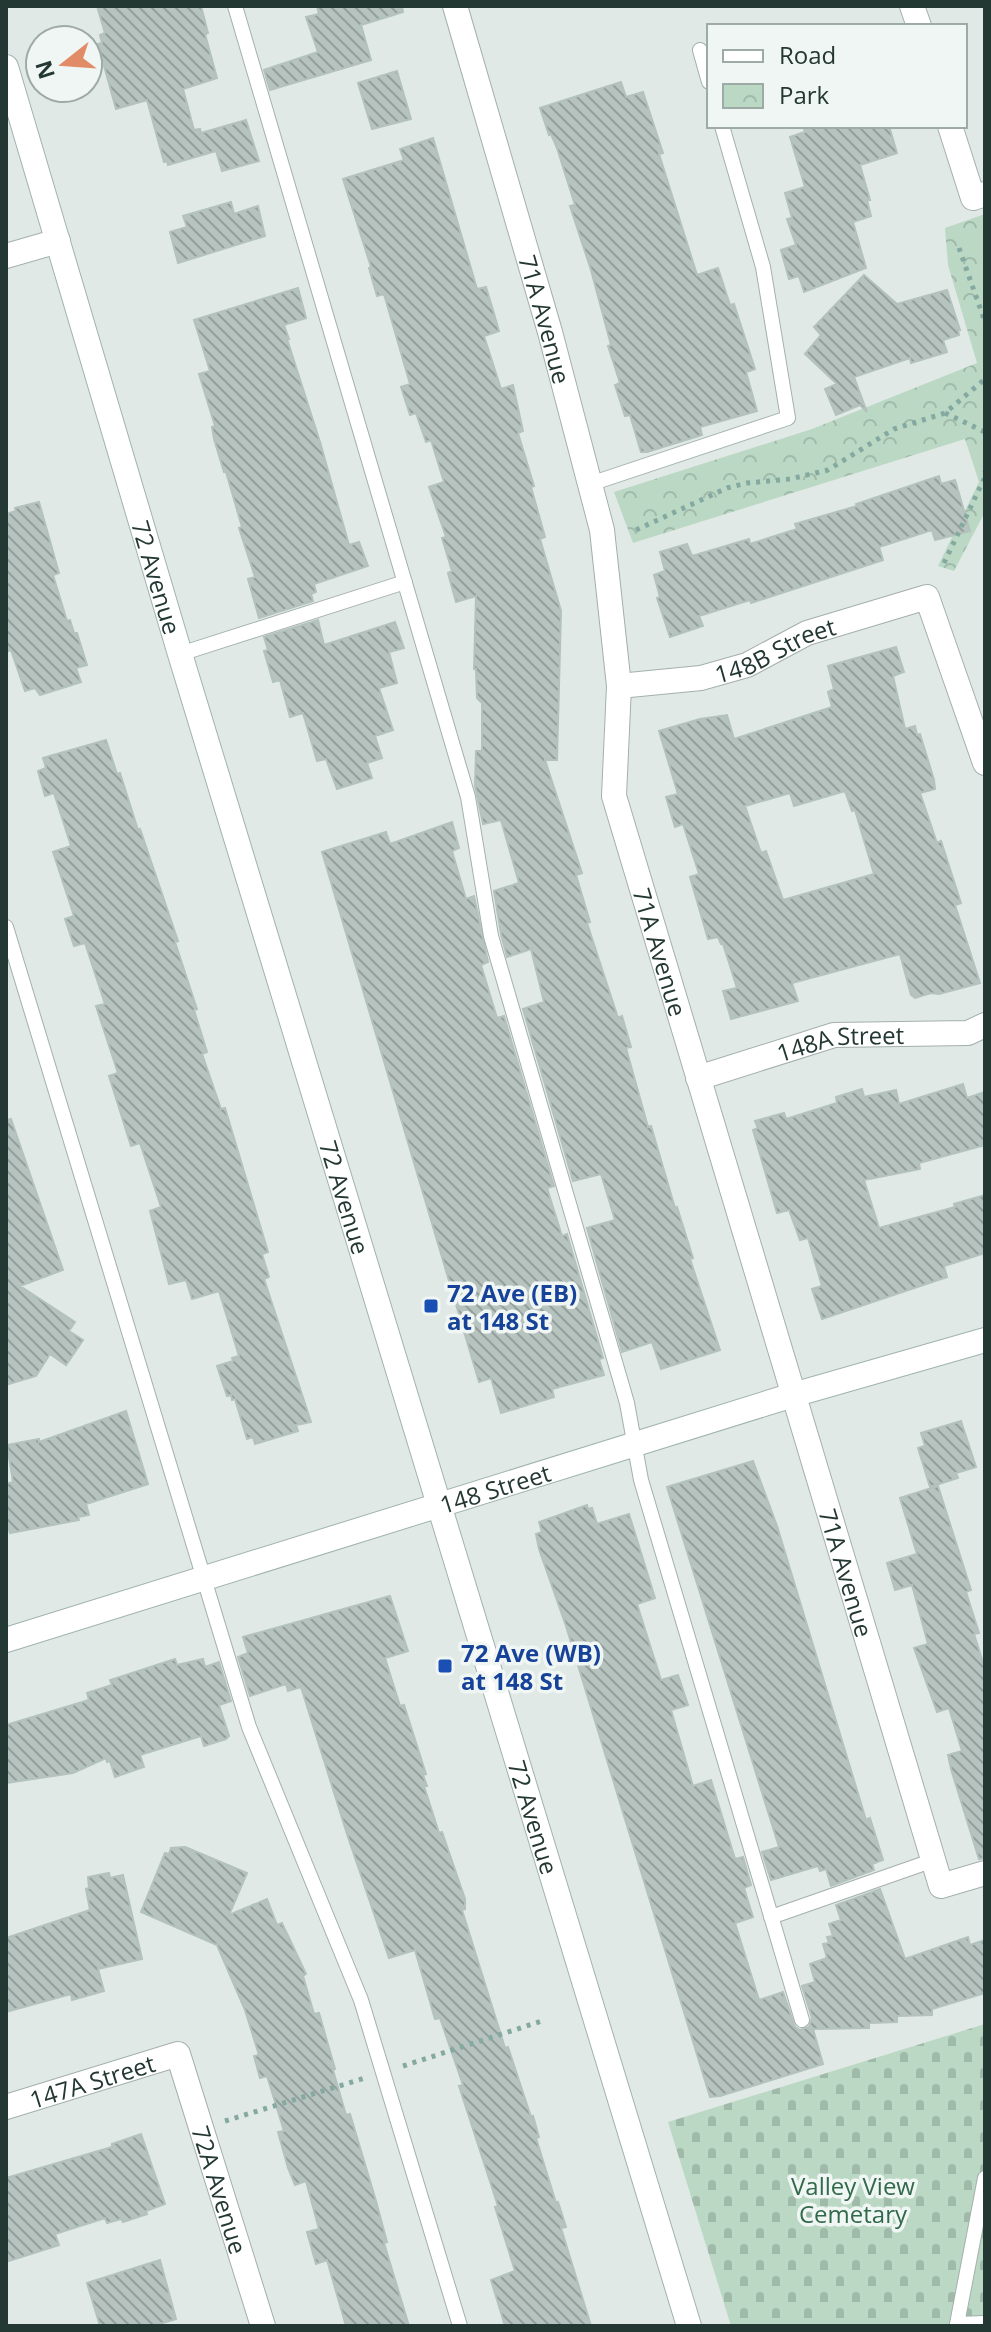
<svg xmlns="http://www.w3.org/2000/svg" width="991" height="2332" viewBox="0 0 991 2332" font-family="'Open Sans',sans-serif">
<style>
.cemetery{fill:url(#cemetery-stones)}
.park{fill:url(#park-crowns)}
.building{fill:url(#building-back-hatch);stroke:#b3c2bd;stroke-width:2;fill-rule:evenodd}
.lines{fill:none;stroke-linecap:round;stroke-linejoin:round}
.lane-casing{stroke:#a4b0ac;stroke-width:16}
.street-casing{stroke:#a4b0ac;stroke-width:26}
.secondary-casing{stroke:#a1b3ae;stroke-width:26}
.path{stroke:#84a9a0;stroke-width:5;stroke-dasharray:4 6;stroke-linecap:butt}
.lane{stroke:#fff;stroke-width:14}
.street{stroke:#fff;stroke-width:24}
.secondary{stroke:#fff;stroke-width:24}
.transit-dot{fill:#1a4fb4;stroke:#f0f6f3;stroke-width:3}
.labels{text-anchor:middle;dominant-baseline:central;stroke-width:7;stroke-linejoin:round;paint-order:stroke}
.street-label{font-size:24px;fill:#233733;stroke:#f0f6f3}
.transit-label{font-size:24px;font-weight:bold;fill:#164399;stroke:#f0f6f3;text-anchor:start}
.park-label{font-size:24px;fill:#32694b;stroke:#f0f6f3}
</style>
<defs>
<pattern id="cemetery-stones" width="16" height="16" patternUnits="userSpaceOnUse" patternTransform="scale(2)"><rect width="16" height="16" fill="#bbd8c5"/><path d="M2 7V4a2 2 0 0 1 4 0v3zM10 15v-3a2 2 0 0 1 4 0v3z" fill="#a0baaa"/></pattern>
<pattern id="park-crowns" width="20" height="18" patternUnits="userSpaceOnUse" patternTransform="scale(2)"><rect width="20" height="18" fill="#bbd8c5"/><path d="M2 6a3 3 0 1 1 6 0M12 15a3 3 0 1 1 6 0" fill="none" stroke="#a0baaa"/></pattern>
<pattern id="building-back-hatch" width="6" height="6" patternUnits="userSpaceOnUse" patternTransform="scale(2)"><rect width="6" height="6" fill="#b6c3bf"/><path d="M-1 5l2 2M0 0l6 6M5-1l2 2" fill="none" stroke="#949f9c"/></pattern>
</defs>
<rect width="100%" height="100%" fill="#e0e9e5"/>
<path class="cemetery" d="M985 2024V2326H731L668 2122Z"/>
<path class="park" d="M985 214V512L954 571 938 566 979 482 965 439 633 543 614 492 812 429 977 363 948 265 945 228Z"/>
<path class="building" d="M97 6H201L208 33 205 34 217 78 183 89 194 130 200 129 201 133 246 120 259 161 222 171 216 151 168 165 167 161 164 162 147 100 116 109 98 44 102 43 100 35 105 33Z
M317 6H402L403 12 361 25 371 60 270 90 264 70 318 52 306 17 319 14Z
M397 71 411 119 372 129 358 83Z
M621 82 626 97 643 92 663 153 659 154 697 275 718 268 730 305 734 304 755 369 746 372 757 411 700 427 702 435 647 452H641L630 415 625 416 615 385 620 383 608 346 611 345 591 270 570 206 575 205 557 148 551 134 549 135 540 108Z
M803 126H889L897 153 860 165 870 200H867L871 216 853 222 866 268 804 292 799 276 789 279 781 250 796 245 787 219 792 218 785 193 805 187 790 137 805 132Z
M433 138 477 289 486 287 495 317 499 331 484 336 501 389 513 385 523 431 518 433 534 486 531 487 545 537 540 539 561 611 557 760H545L582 873 576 875 590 922 587 923 618 1018 622 1016 631 1047 626 1048 648 1127 651 1126 675 1208 677 1207 693 1258 690 1259 720 1350 661 1369 652 1342 622 1352 587 1228 615 1220 601 1174 573 1181 523 1009 544 1002 531 949 507 957 501 934 494 891 519 883 501 820 483 824 475 786 476 751H482V703L477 698 476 669H474L476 596 456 602 448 573 452 571 442 538 446 537 429 487 444 482 431 440 426 442 416 413 410 415 401 387 410 384 384 294 377 296 369 268 371 267 343 179 404 160 400 149Z
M231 202 234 214 258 206 265 236 178 263 170 232 187 227 183 216Z
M864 275 897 304 947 290 960 330H958L959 335 943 340 947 352 911 363 910 358 854 377 867 412 860 405 836 415 825 389 837 384 805 354 821 335 814 327Z
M298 288 306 318 284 325 289 339H287L320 442 349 545 359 542 368 566 314 584 316 592 311 594 313 601 259 618 248 579 255 577 239 528 242 527 226 472H224L214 439 212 427 215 426 199 374 210 371 194 320Z
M939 476 941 484 955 480 970 531 935 540 932 530 879 547 883 560 751 603 750 600 699 616 703 626 670 637 657 598 660 597 654 575 665 571 660 552 687 544 692 556 749 539 750 544 797 529 795 524 857 506 856 504Z
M39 502 59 573 53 575 67 621 70 620 74 633H77L87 665 76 668 81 682 40 695 35 688 25 691 11 650 6 652V514L16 511 15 508Z
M318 620 324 645 395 622 404 648 389 652 397 683 379 688 393 730 375 736 382 758 367 763 372 778 337 789 326 759 317 761 303 713 290 717 280 680 273 682 264 651 268 650 264 637Z
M896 647 904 672 893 676 905 729 915 726 917 735 920 734 934 780 935 789 920 793 937 843 941 841 961 903 955 905 980 983 939 994 931 993 915 998 911 995 900 954 792 983 798 1001 731 1019 723 991 737 988 723 944H721L718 937 708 939 690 877 699 874 683 824 675 827 666 797 678 794 659 731 700 719 727 715 734 739 832 707 828 692 834 689 828 666ZM845 791 852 811 855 810 874 874 783 900 766 851 761 853 745 806 790 793 794 806Z
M106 740 117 774 120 773 138 830 140 829 178 941 175 942 197 1009 194 1010 207 1052 202 1054 221 1109 225 1108 268 1252 262 1254 269 1277 264 1279 311 1422 296 1425 298 1431 255 1444 253 1437 247 1439 235 1399 232 1400 231 1395 227 1396 217 1366 233 1361 232 1358 239 1356 219 1291 192 1299 186 1280 169 1284 150 1211 161 1207 140 1143 131 1146 109 1076 118 1073 96 1006 105 1004 85 943 74 946 65 919 74 916 53 852 71 846 54 793 45 796 38 771 46 768 43 758Z
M452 822 459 848 452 851 466 899 474 896 488 962 481 965 497 1018 504 1016 554 1186 547 1188 562 1236 567 1234 603 1358 599 1359 604 1375 552 1389 554 1397 501 1413 491 1378 479 1382 322 852 386 832 390 844Z
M963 1084 967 1098 985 1092V1145L919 1163 920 1169 864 1180 879 1228 955 1207 954 1204 985 1195V1253L944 1266 947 1277 822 1319 812 1289 822 1286 808 1238 800 1240 789 1210 777 1213 753 1130 758 1128 755 1121 784 1113 786 1119 837 1103 836 1097 862 1089 864 1097 896 1090 899 1104Z
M11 1119 63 1270 20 1286 75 1322 69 1331 83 1340 66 1365 50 1354 36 1376 6 1385V1120Z
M126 1411 148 1484 86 1504 89 1515 78 1517 79 1520 10 1533 6 1520V1484L13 1482 7 1445 39 1439V1442Z
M961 1421 976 1467 956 1473 958 1478 930 1487 918 1448 925 1446 921 1433Z
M753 1461 777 1526 866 1820 870 1818 883 1860 872 1864 874 1870 831 1886 826 1869 820 1871 818 1866 771 1880 762 1852 779 1847 667 1487Z
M938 1486 971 1590 966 1592 979 1633 974 1634 985 1669V1858L979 1859 951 1769 948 1755 962 1751 949 1708 937 1712 914 1648 928 1644 912 1585 895 1590 887 1563 917 1554 900 1498Z
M587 1505 588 1509 592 1508 597 1524 629 1514 655 1598 637 1604 661 1680 678 1675 688 1705 671 1710 693 1786 711 1780 735 1859 743 1857 751 1885 744 1888 753 1917 735 1923 759 2000 783 1992 795 2027 800 2030 809 2027 812 2018 802 1986 815 1982 810 1964 827 1958 823 1944 829 1943 827 1937 833 1936 829 1924 841 1920 836 1905 880 1889 905 1959 968 1937 970 1945 985 1940V1993L932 2009V2015L897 2016V2022L869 2023V2028L813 2029 823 2064 720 2096 710 2097 566 1626 539 1549 536 1534 542 1532 539 1522Z
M390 1596 408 1651 385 1658 400 1706 404 1705 426 1774 423 1775 427 1786H424L439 1833 442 1832 465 1899V1909L462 1910 505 2048 508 2047 531 2117 533 2116 539 2137 536 2138 556 2203 558 2202 566 2227 561 2228 591 2326H505L491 2280 515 2271 495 2207 498 2206 459 2086 463 2085 440 2018 435 2019 415 1950 389 1958 347 1834 301 1687 288 1691 286 1684 250 1696 238 1657 248 1653 243 1637Z
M175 1659 177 1665 203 1659 205 1667 219 1662 231 1701 219 1705 229 1736 226 1739 204 1746 201 1736 140 1755 144 1767 115 1777 110 1761 107 1762 106 1758 73 1773 6 1783V1725L89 1700 87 1693 112 1685 110 1680Z
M185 1847 247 1873 229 1915 267 1899 277 1925 282 1923 306 1974 303 1976 314 2014 319 2013 335 2069 333 2070 346 2115 350 2114 376 2201 387 2242 384 2243 409 2326H346L327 2260 316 2264 307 2232 319 2229 306 2181 295 2185 288 2168 278 2132 284 2131 267 2076 260 2078 254 2056 259 2055 245 2010 217 1945 141 1912 165 1853 169 1854 171 1848Z
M109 1873 110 1878 123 1875 142 1959 98 1969 104 1991 72 2000 71 1994 6 2012V1938L90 1910 86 1889 89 1888 88 1877Z
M141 2134 165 2204 146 2211 147 2214 123 2222 121 2219 107 2223 105 2218 55 2234 59 2245 6 2262V2178L112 2147V2144Z
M160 2260 176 2319 153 2326H100L87 2283Z"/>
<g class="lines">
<g class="lane-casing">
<path id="lane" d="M235 6 468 797 491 936 627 1403 641 1480 802 2020
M700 50 709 82
M590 484 788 418 763 267 722 126
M180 654 405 582
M6 927 249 1727 361 2000 460 2326
M771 1917 934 1860
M985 2178 957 2324 985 2323"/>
</g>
<g class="street-casing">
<g id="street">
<path id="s1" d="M455 6 550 332 602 530 619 686 614 796 941 1886 985 1873"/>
<path d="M912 6 919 26"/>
<path d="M950 126 973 198 985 194"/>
<path d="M6 256 58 241"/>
<path id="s2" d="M619 686 701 678 747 665 807 633 927 597 985 763"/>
<path id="s3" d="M698 1078 834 1035 968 1033 985 1025"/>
<path id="s4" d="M6 2107 178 2054 263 2326"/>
</g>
</g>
<g class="secondary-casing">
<g id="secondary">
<path id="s5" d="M6 67 180 654 689 2326"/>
<path id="s6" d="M6 1640 793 1395 985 1340"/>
</g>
</g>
<path class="path" d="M959 248 985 322
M945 413 985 432
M636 530 727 488 747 483 790 479 828 470 894 429 945 413 985 379
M944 563 984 479 985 471
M403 2066 542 2021
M225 2121 365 2078"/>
<use href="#lane" class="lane"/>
<use href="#street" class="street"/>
<use href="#secondary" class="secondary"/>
</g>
<g class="transit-dot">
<rect x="423" y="1298" width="16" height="16" rx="4"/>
<rect x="437" y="1658" width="16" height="16" rx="4"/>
</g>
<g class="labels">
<g class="street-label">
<text stroke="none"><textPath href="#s1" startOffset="326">71A Avenue</textPath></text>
<text stroke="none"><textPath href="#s5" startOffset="532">72 Avenue</textPath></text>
<text stroke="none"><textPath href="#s2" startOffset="162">148B Street</textPath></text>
<text stroke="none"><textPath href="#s1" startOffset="974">71A Avenue</textPath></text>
<text stroke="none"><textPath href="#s3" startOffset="148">148A Street</textPath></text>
<text stroke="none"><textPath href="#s5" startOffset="1180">72 Avenue</textPath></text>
<text stroke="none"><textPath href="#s6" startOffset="512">148 Street</textPath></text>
<text stroke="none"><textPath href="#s1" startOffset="1622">71A Avenue</textPath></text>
<text stroke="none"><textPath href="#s5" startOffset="1828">72 Avenue</textPath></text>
<text stroke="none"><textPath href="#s4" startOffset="90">147A Street</textPath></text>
<text stroke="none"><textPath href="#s4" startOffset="322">72A Avenue</textPath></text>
</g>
<g class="transit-label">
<text x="447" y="1292">72 Ave (EB)<tspan x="447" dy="28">at 148 St</tspan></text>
<text x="461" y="1652">72 Ave (WB)<tspan x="461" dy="28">at 148 St</tspan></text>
</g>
<g class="park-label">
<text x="853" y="2185">Valley View<tspan x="853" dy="28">Cemetary</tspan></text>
</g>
</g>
<rect width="991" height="2332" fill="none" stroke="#233733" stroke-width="16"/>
<rect x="707" y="24" width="260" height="104" fill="#f0f6f3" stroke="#9eaaa6" stroke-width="2"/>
<rect x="723" y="50" width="40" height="12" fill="#ffffff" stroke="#9eaaa6" stroke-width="2"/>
<text x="779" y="64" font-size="24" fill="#233733">Road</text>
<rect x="723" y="84" width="40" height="24" fill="url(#park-crowns)" stroke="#9eaaa6" stroke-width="2"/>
<text x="779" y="104" font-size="24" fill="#233733">Park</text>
<g transform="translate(64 64) rotate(253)"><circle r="38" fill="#f0f6f3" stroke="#9eaaa6" stroke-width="2"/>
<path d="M0-6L14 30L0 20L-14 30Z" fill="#e18c66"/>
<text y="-12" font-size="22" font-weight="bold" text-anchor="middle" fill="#233733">N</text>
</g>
</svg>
